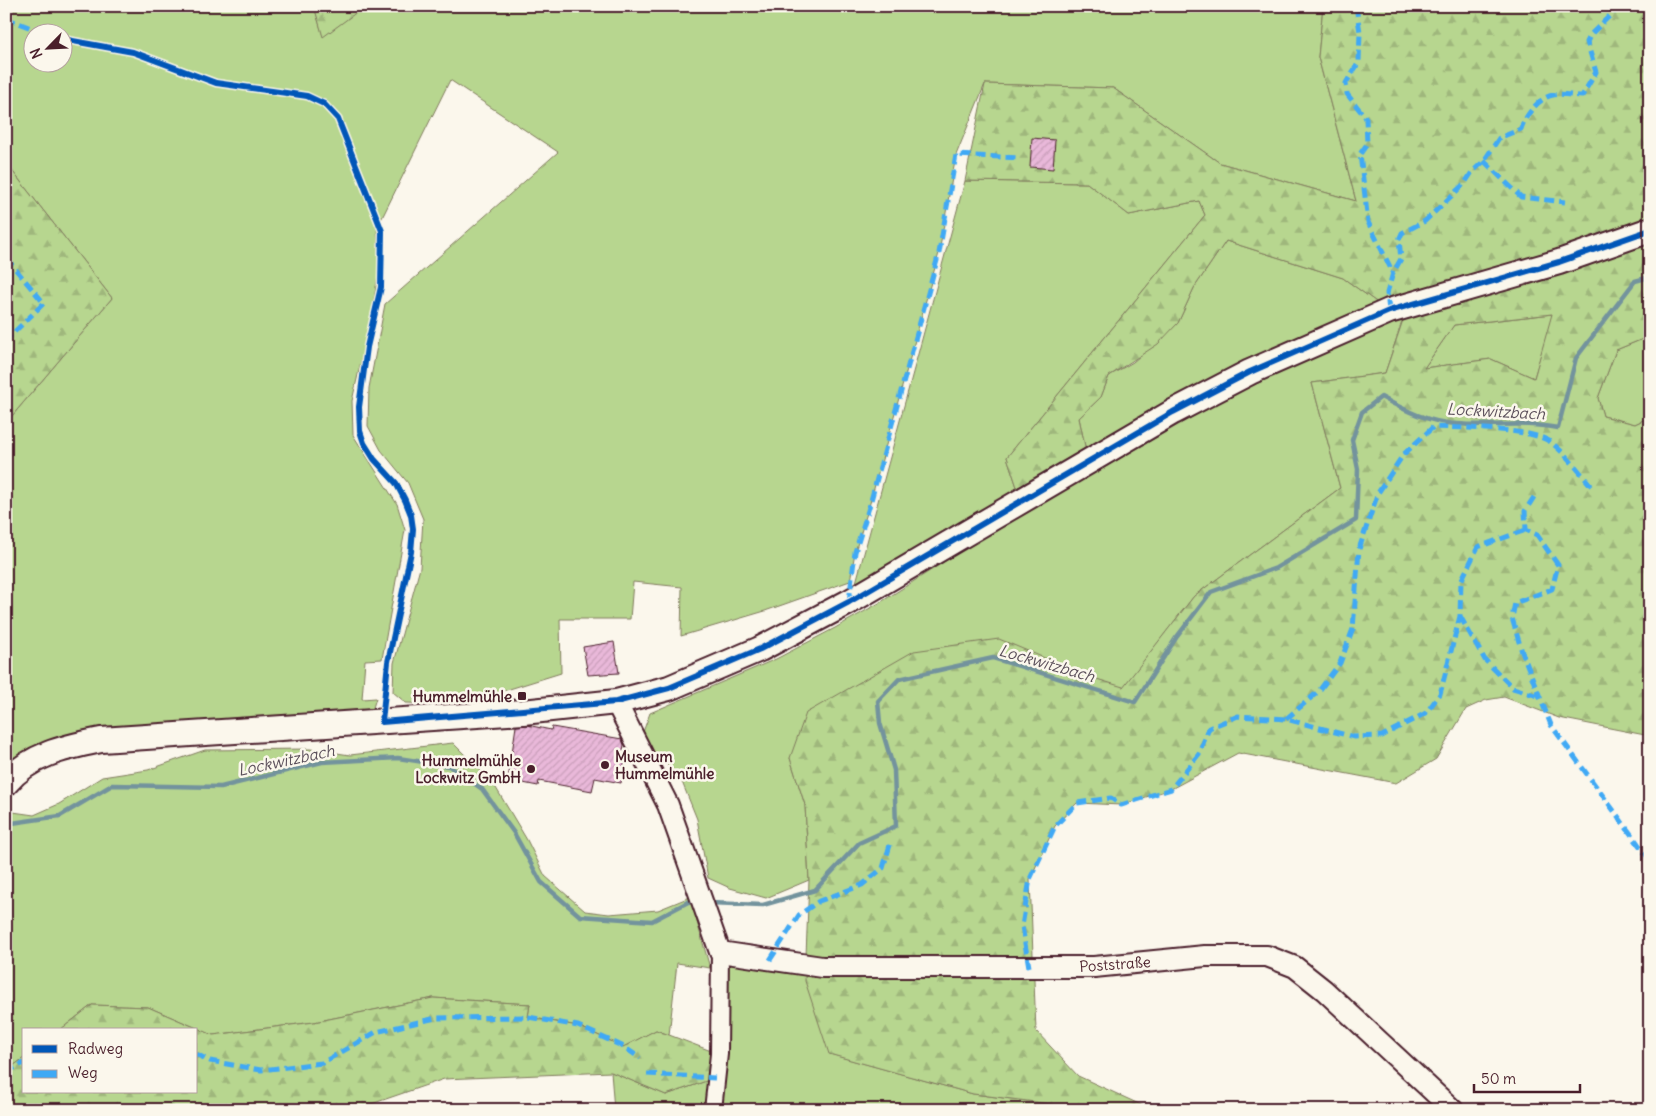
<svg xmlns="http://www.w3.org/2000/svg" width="1656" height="1116" viewBox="0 0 1656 1116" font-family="Delius,sans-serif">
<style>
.green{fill:#b7d68f;stroke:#807a5d;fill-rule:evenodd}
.forest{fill:url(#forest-firs);stroke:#807a5d;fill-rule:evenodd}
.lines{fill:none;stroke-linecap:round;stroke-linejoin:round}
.stream{stroke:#73939d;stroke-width:4.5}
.building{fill:url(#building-hatch);stroke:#4a1f2b}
.minor-casing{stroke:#4a1f2b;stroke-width:20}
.tertiary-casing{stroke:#4a1f2b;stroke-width:24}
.secondary-casing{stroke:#4a1f2b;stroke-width:28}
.minor{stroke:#fbf7ec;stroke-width:16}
.tertiary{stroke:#fbf7ec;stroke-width:20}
.secondary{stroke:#fbf7ec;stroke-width:24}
.quiet{stroke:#3fa9f5;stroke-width:5;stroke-dasharray:10 5;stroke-linecap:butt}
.cycleway-casing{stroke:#fbf7ec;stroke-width:9}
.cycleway{stroke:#0057b8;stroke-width:6}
.poi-dot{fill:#4a1f2b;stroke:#fbf7ec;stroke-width:2}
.labels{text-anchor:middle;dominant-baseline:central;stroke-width:5;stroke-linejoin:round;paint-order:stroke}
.poi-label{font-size:15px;font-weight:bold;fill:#4a1f2b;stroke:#fbf7ec;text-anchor:end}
.street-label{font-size:15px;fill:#4a1f2b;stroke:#fbf7ec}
.water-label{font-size:16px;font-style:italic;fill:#5b4f5a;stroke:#fbf7ec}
</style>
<defs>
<pattern id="forest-firs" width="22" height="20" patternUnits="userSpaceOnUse" patternTransform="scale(1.25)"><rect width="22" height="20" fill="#b7d68f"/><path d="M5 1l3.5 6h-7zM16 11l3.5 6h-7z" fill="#9fb77c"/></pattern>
<pattern id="building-hatch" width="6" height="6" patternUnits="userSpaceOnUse" patternTransform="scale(1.25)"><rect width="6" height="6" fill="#e9b8d9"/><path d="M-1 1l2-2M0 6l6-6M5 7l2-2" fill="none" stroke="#c99eba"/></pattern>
</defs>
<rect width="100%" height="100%" fill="#fbf7ec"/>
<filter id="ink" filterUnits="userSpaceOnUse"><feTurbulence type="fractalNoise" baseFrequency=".02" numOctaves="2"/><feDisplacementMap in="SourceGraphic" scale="10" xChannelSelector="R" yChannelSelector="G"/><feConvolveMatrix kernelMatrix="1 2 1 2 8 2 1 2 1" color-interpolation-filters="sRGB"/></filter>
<g filter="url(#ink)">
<path class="green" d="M6 6H314L323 36 365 6H1323L1318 57 1356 201 1220 163 1113 88 985 84 956 155 939 253 870 503 855 552 850 581 765 611 681 636 682 587 633 582 630 619H560L561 673 487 696 437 704 406 703 393 692 394 663 420 568 423 519 408 483 381 450 368 426 369 388 385 304 558 152 450 80 377 228 379 269 371 317 352 401 353 435 397 504 405 530 382 659 365 660 362 699 376 698 371 714 87 731 6 772V423L112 298 6 163ZM32 32H62V62H32Z
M965 181 1087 183 1129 215 1199 201 1205 215 1007 457 1019 493 854 590Z
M1226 241 1343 278 1382 306 1086 451 1079 418 1101 397 1109 376 1133 362 1178 323 1194 288Z
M1405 313 1385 373 1312 383 1340 488 1194 596 1123 688 1090 677 790 758 805 805 809 880 766 898 730 888 708 878 697 819 680 777 652 751 643 732 650 713 776 659 835 628 881 602 980 539 1218 402Z
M1553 314 1534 378 1491 359 1424 368 1454 325Z
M1650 336V417L1635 424 1603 416 1598 398 1616 350Z
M453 743 493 783 527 840 545 876 585 911 609 914 658 910 690 897 710 968 677 963 669 1035 656 1030 624 1047 578 1026 528 1017 530 1004 433 998 314 1022 213 1035 148 1007 92 1005 60 1030H24V1058L6 1071V811L34 815 59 804 102 777 148 770 205 750 310 749 350 755Z
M720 952 805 965 830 1054 973 1094 1050 1104 1061 1110H614L611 1072 666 1095 715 1078Z"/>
<path class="forest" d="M314 6H365L323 37Z
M1323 6H1650V336L1616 350 1598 398 1603 416 1635 424 1650 417V736L1559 718 1504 697 1486 700 1466 709 1436 759 1396 783 1238 753 1171 789 1121 805 1077 803 1055 826 1030 879 1036 1031 1078 1076 1152 1110H1061L1050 1104 973 1094 829 1054 805 981 809 880 805 805 790 758 806 713 914 651 999 639 1090 677 1123 687 1194 596 1340 488 1312 383 1385 373 1405 314 1382 306 1343 278 1226 241 1194 288 1178 323 1158 344 1109 376 1101 397 1079 418 1086 451 1019 493 1007 457 1205 215 1199 201 1129 215 1087 183 965 181 985 84 1113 88 1220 163 1356 201 1318 57ZM1552 314 1534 378 1491 359 1424 368 1454 325Z
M6 163 112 298 6 423Z
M433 998 530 1004 528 1017 578 1026 623 1047 656 1030 719 1054 715 1078 666 1095 611 1072 444 1079 354 1110H6V1071L24 1058V1092H196V1030H60L92 1005 148 1007 213 1035 314 1022Z"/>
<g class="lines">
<path class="stream" d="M6 821 12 823 60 816 112 785 221 787 322 762 398 758 449 766 482 789 514 833 541 882 580 916 652 921 688 902H696
M709 903 763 905 815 890 859 843 896 826 894 770 880 723 878 701 899 679 993 658 1135 702 1176 638 1211 592 1276 568 1356 520 1358 469 1352 440 1362 412 1381 397C1404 410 1430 423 1457 424 1491 427 1524 421 1558 428L1576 358 1635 281 1650 277"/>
</g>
<path class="building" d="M1032 138 1055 140 1053 169 1030 167Z
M614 642 619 673 588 675 583 647Z
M527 725 551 730 552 727 622 739 624 745 621 760H625L621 783 595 778 592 791 539 781 538 786 508 780 516 726Z"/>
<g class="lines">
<g class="minor-casing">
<path id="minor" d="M713 1110 719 1054 720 952"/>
</g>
<g class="tertiary-casing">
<path id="tertiary" d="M616 702 668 805 720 952 822 967H1094L1205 956H1267L1295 967 1324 990 1453 1110"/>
</g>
<g class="secondary-casing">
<path id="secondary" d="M6 783C30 754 67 747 101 740L523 712 616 702 669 688 760 649 849 602 1173 412 1250 372 1389 311 1559 262 1650 230"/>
</g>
<use href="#minor" class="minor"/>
<use href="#tertiary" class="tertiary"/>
<use href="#secondary" class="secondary"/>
<path class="quiet" d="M1356 6 1360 32 1359 62 1346 83 1347 94 1366 118 1367 144 1360 154 1368 222 1393 273
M6 18 41 32
M1484 161 1521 197 1565 202
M6 258 44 303 6 340
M1389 311 1387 293 1393 273 1401 259 1399 240 1402 233 1425 221 1465 183 1472 172 1484 161 1499 138 1521 129C1525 116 1538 98 1553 95 1561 93 1574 96 1582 96L1596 72 1587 42 1591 34 1620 6
M1534 497 1525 511 1526 530 1537 535 1558 565 1552 589 1515 603 1512 618 1522 652 1551 725 1650 860
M849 602 855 552 870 504 939 253 956 155 1020 158
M1460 616 1485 660 1513 688 1538 696
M1286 719 1319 691 1340 663 1353 629 1359 549 1378 493 1403 455 1433 427C1460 428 1528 428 1549 441 1567 454 1580 473 1594 489
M770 960 799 915 819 901 862 885 883 868 890 845
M1029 967 1022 926 1030 879 1055 826 1077 803 1111 798 1121 805 1171 789 1199 754 1209 728 1238 716 1286 719 1354 737 1382 736 1426 713 1440 694 1460 616 1461 581 1478 547 1526 530
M196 1054 210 1061 261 1070 322 1063 376 1032 436 1018 528 1017 578 1026 624 1047 640 1058
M6 1072 24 1063
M647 1074 715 1078"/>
<g class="cycleway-casing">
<path id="cycleway" d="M62 39 133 52 216 83 307 96 324 104 338 119 382 231 381 287 367 347 359 407 360 431 364 443 374 459 396 483 405 500 411 515 413 529 411 552 388 662 382 722 616 702 669 688 760 649 849 602 1173 412 1250 372 1389 311 1559 262 1650 230"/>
</g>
<use href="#cycleway" class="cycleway"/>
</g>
</g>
<g class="poi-dot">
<rect x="517" y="691" width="10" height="10" rx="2.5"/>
<circle cx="605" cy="765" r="5"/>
<circle cx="531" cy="769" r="5"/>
</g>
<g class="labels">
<g class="poi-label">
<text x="512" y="696">Hummelmühle</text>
<text x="615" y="756" text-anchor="start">Museum<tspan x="615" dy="17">Hummelmühle</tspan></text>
<text x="521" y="760">Hummelmühle<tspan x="521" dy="17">Lockwitz GmbH</tspan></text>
</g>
<g class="street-label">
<text transform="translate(1115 964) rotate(-4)">Poststraße</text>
</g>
<g class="water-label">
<text transform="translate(1496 411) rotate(3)">Lockwitzbach</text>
<text transform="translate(1047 663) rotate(16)">Lockwitzbach</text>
<text transform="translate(286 760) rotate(-12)">Lockwitzbach</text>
</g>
</g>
<rect width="1656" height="1116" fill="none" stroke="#fbf7ec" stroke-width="25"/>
<rect x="12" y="12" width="1631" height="1091" fill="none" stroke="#4a1f2b" stroke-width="2" filter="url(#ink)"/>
<rect x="22" y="1028" width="175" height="65" fill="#fbf7ec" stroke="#b4a19f"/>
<rect x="32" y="1045" width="25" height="8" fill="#0057b8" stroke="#b4a19f"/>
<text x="68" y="1054" font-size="15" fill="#4a1f2b">Radweg</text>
<rect x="32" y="1070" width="25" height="8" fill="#3fa9f5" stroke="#b4a19f"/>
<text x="68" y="1078" font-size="15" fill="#4a1f2b">Weg</text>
<g transform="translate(48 48) rotate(246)"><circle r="24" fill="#fbf7ec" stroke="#b4a19f"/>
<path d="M0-4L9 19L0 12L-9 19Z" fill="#4a1f2b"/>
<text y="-8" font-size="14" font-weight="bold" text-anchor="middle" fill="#4a1f2b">N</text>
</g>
<path d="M1474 1084v8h106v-8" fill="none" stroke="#4a1f2b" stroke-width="2.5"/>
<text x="1481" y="1084" font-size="15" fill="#4a1f2b" stroke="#fbf7ec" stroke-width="4" paint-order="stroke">50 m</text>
</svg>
